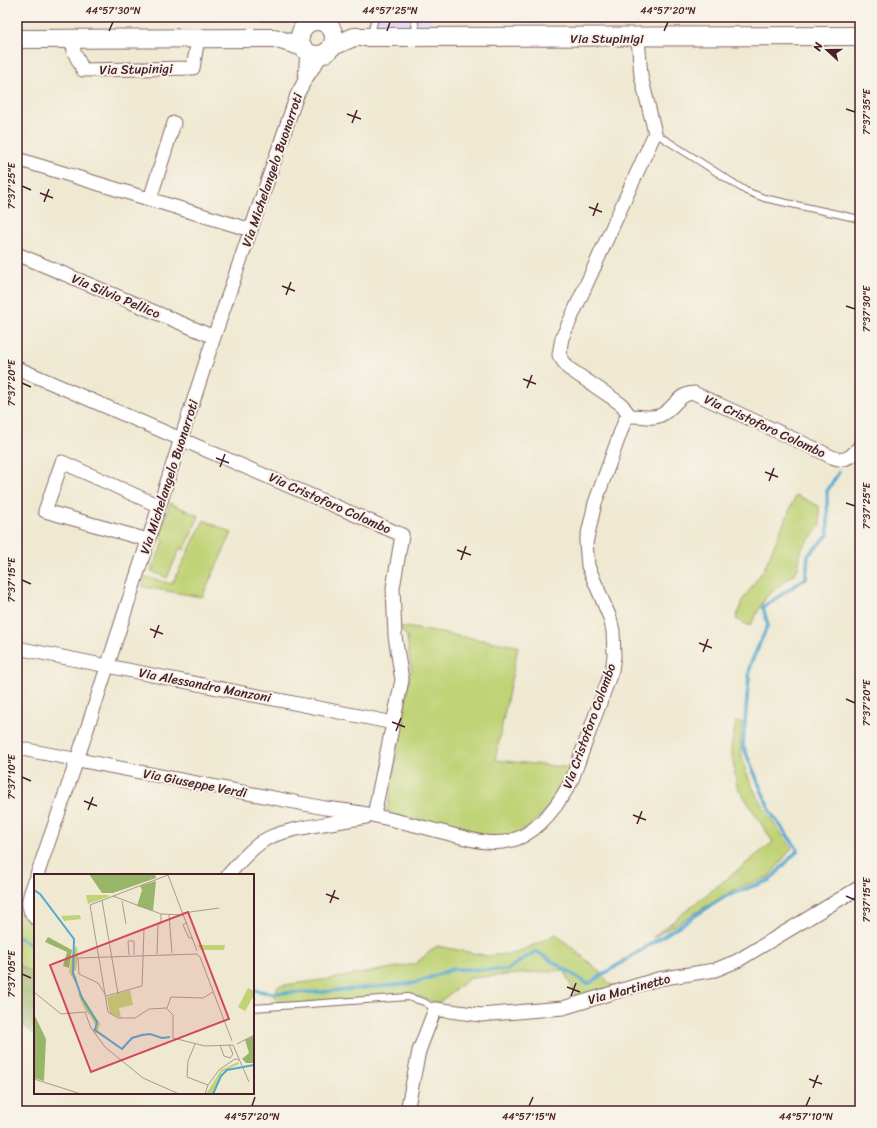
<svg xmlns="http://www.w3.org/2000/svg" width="877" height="1128" viewBox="0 0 877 1128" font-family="Sriracha,sans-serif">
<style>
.built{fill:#dbd6f7}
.green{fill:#c0d377;stroke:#857951}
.forest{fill:#98b568;stroke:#716a4a}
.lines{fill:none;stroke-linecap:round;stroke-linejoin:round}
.stream{stroke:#51a8ce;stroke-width:3.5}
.lane-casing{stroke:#846665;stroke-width:8}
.street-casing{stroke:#846665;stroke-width:15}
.secondary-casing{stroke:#846665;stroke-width:20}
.lane{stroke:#fff;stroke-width:6}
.street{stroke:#fff;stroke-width:13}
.secondary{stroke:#fff;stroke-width:18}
.ticks{fill:none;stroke:#4a1f2b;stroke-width:1.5}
.labels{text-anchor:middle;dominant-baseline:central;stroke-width:4;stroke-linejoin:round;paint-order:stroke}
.street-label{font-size:13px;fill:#4a1f2b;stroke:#f7f3e8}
.inset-river{fill:none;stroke:#51a8ce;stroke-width:2}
.inset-road{fill:none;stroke:#ad988f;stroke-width:1}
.view{fill:#d1495b;fill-opacity:0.15;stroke:#d1495b;stroke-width:2}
.inset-edge{fill:none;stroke:#4a1f2b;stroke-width:2}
.neatline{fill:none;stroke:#4a1f2b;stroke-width:1.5}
.ticks-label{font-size:10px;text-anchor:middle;fill:#4a1f2b}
</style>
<rect width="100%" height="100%" fill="#f7f3e8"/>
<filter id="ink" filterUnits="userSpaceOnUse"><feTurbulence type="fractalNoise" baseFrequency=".025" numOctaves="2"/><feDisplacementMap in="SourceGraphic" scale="8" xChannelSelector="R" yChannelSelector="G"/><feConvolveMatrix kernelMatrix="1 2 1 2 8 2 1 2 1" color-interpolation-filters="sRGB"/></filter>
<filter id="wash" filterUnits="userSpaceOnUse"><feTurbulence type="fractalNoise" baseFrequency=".012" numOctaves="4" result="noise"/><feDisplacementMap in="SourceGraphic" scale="16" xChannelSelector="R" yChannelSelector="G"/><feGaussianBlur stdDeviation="0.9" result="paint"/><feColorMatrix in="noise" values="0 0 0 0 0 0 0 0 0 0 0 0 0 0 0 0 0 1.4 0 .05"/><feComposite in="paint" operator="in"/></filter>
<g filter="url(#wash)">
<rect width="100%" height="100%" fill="#efe9d2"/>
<path class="built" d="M371 17H435L427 32 367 30Z"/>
<path class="green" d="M265 17H299L285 23 263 24Z
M796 495 819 506 820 526 802 548 797 571 766 597 750 626 736 619 742 601 764 569Z
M170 503 199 516 184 550 180 548 167 578 151 571 164 541 159 537Z
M204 520 232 533 202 597 143 587 146 577 172 584Z
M399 626 518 646 495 760 573 768C559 794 542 823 513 836 494 844 411 819 387 813L411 669 407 637Z
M736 722H742C742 731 740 741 741 750 747 788 770 818 792 848L769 877 738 888 652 938 773 842 737 786 731 748Z
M17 911 35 925V974L17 964Z
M556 934 599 971 610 984 629 992 581 1008 564 970 470 978 438 1003 417 996 283 1005 273 997 278 986 336 978 415 964 437 946 488 956 517 953Z"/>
<path class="forest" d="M17 964 35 974V1035L17 1021Z"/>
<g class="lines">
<path class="stream" d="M17 936 35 947
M253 990 271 993 322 992 415 983 453 969 507 970 536 951 588 984 726 896 770 880 798 850 771 813 743 746 750 665 768 625 763 607 806 578 808 555 828 535 827 491 839 472"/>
</g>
</g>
<g filter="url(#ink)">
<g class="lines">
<g class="lane-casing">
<path id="lane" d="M414 17 417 36
M371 35 375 17
M655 133 746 191 764 198 860 219
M253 1008 408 997 424 1002 435 1009"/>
</g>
<g class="street-casing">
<path id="street" d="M73 40 74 52 83 70 193 68 198 39
M305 78 307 51
M17 159 251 230
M150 199 174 123
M17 254 214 337
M17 368 402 535 393 588 395 636 402 680 374 815
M630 416 622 405 611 397 568 368 559 355 562 338 655 133 641 76 638 38
M148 540 45 511 62 462 159 506
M17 648 394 723
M17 748 325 808C342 810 359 812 376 816 399 821 423 827 446 833 466 838 489 846 509 841 537 835 558 805 571 782L612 670 614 656 613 631 610 618 588 566 586 543 595 503 625 420 630 416C641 415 651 420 661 415 675 408 677 394 694 393L820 451C838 461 846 465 860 446
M37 875 77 760 214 337 297 95 305 80 323 53
M228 875C239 863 249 850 263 841 281 828 342 822 367 817
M35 881C30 894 24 906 35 918
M407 1111 419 1051 435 1009 481 1015 563 1008 658 979 715 970 737 961 860 887"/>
</g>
<g class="secondary-casing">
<path id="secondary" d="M300 38a17 17 0 1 1 34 0a17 17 0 1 1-34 0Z
M17 39 274 38 303 47
M331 47 354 37 860 36"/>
</g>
<use href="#lane" class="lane"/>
<use href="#street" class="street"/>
<use href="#secondary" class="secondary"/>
</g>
</g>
<path class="ticks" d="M109 31 113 22M387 31 390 22M664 31 668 22M846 109 855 112M347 114 361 119M352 123 357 110M22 186 31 190M40 193 53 198M44 202 49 189M589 207 602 212M593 216 598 203M282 286 295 291M286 295 291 282M846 306 855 309M523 379 536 384M22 383 31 387M527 388 532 375M216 458 229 463M220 467 225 454M765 472 778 477M769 481 774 468M846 503 855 506M457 550 471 555M461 560 466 546M22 580 31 584M150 629 163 634M154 638 159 625M699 643 712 648M703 652 708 639M846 699 855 703M392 722 405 727M396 731 401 718M22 777 31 781M84 801 97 806M88 810 93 797M633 815 646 820M637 824 642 811M326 894 339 899M846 896 855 900M330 903 335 890M22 974 31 978M567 987 580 992M571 996 576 983M809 1079 822 1084M813 1088 818 1075M252 1106 255 1097M529 1106 533 1097M806 1106 810 1097"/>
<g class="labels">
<g class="street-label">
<text x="607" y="38">Via Stupinigi</text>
<text transform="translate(136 69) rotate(-1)">Via Stupinigi</text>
<text transform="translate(272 170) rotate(-71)">Via Michelangelo Buonarroti</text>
<text transform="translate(116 296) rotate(23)">Via Silvio Pellico</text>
<text transform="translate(765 426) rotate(25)">Via Cristoforo Colombo</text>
<text transform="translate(169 477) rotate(-72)">Via Michelangelo Buonarroti</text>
<text transform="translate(330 503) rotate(24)">Via Cristoforo Colombo</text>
<text transform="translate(205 685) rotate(11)">Via Alessandro Manzoni</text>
<text transform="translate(589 726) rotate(-70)">Via Cristoforo Colombo</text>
<text transform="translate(195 783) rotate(11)">Via Giuseppe Verdi</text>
<text transform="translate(629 989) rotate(-15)">Via Martinetto</text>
</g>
</g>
<g transform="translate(34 874)">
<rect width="220" height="220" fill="#efe9d2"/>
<path d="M52 21H73L76 22 54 30ZM46 41 47 45 30 47 27 42ZM163 71H191L190 76H167ZM40 72 43 73 44 81 42 96 39 97 43 105 41 108 35 98ZM214 114 220 117V121L211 137 204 133ZM96 116 99 131 85 134 87 144 76 140 73 123ZM46 118 66 150 62 161 58 156 62 152 56 141 52 138 44 120ZM204 188 205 190 188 198 178 220H172L187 196Z" fill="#c0d377"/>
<path d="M55 0H121L122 4 79 19H68ZM122 7 119 37 103 32 108 16 106 12ZM14 63 38 76 35 94 29 92 33 78 11 68ZM0 140 12 165 10 207 0 204ZM220 162V189H212L208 185 215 179 211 166Z" fill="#98b568"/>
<path class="inset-river" d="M0 16 6 20 40 65 39 99 48 124 63 148 61 156 88 175 98 164 108 161 116 160 128 164 136 163M179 220 187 202 193 196 220 191"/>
<path class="inset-road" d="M134 1 56 31 74 138 84 144H101L115 135 132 134 139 141V164L171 172 199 171M134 1 163 77M79 22 127 40 150 41M68 26 84 120M88 27 92 50M149 39 185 34M135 41 138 79M153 48 149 51 155 64H159M123 80 124 51 127 49V40M95 81 94 67H100V81M0 118 27 140 51 138 57 154 71 173 109 204 145 220M71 120 64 109 45 100 44 84 163 80 166 83 198 167M72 122 108 112 110 55M133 134 137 123 169 124 179 118M161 170 154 187 153 203 174 211M203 170 220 161M186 171 190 182 196 184 199 180 195 171M199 171 215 208M0 205 47 220M171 220 174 211 185 196 201 185 205 186"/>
<path class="view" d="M154 38 195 145 57 198 16 91Z"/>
<rect width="220" height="220" class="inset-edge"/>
</g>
<rect width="877" height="1128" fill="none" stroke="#f7f3e8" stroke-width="44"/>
<g transform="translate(827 50) rotate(291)" stroke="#f7f3e8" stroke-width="3" paint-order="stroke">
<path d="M0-3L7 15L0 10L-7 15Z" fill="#4a1f2b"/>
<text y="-6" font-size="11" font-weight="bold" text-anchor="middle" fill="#4a1f2b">N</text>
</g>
<rect x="22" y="22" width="833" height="1084" class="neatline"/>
<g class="ticks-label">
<text x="113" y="14">44°57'30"N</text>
<text x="390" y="14">44°57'25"N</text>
<text x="668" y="14">44°57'20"N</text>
<text transform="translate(866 112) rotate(-90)" y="4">7°37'35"E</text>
<text transform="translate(11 186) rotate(-90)" y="4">7°37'25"E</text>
<text transform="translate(866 309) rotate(-90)" y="4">7°37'30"E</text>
<text transform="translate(11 383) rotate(-90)" y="4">7°37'20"E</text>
<text transform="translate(866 506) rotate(-90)" y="4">7°37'25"E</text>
<text transform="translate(11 580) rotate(-90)" y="4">7°37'15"E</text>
<text transform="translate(866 703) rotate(-90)" y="4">7°37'20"E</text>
<text transform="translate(11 777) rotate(-90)" y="4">7°37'10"E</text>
<text transform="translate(866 900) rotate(-90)" y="4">7°37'15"E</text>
<text transform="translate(11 974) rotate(-90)" y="4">7°37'05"E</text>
<text x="252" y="1120">44°57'20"N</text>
<text x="529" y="1120">44°57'15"N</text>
<text x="806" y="1120">44°57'10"N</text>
</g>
</svg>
